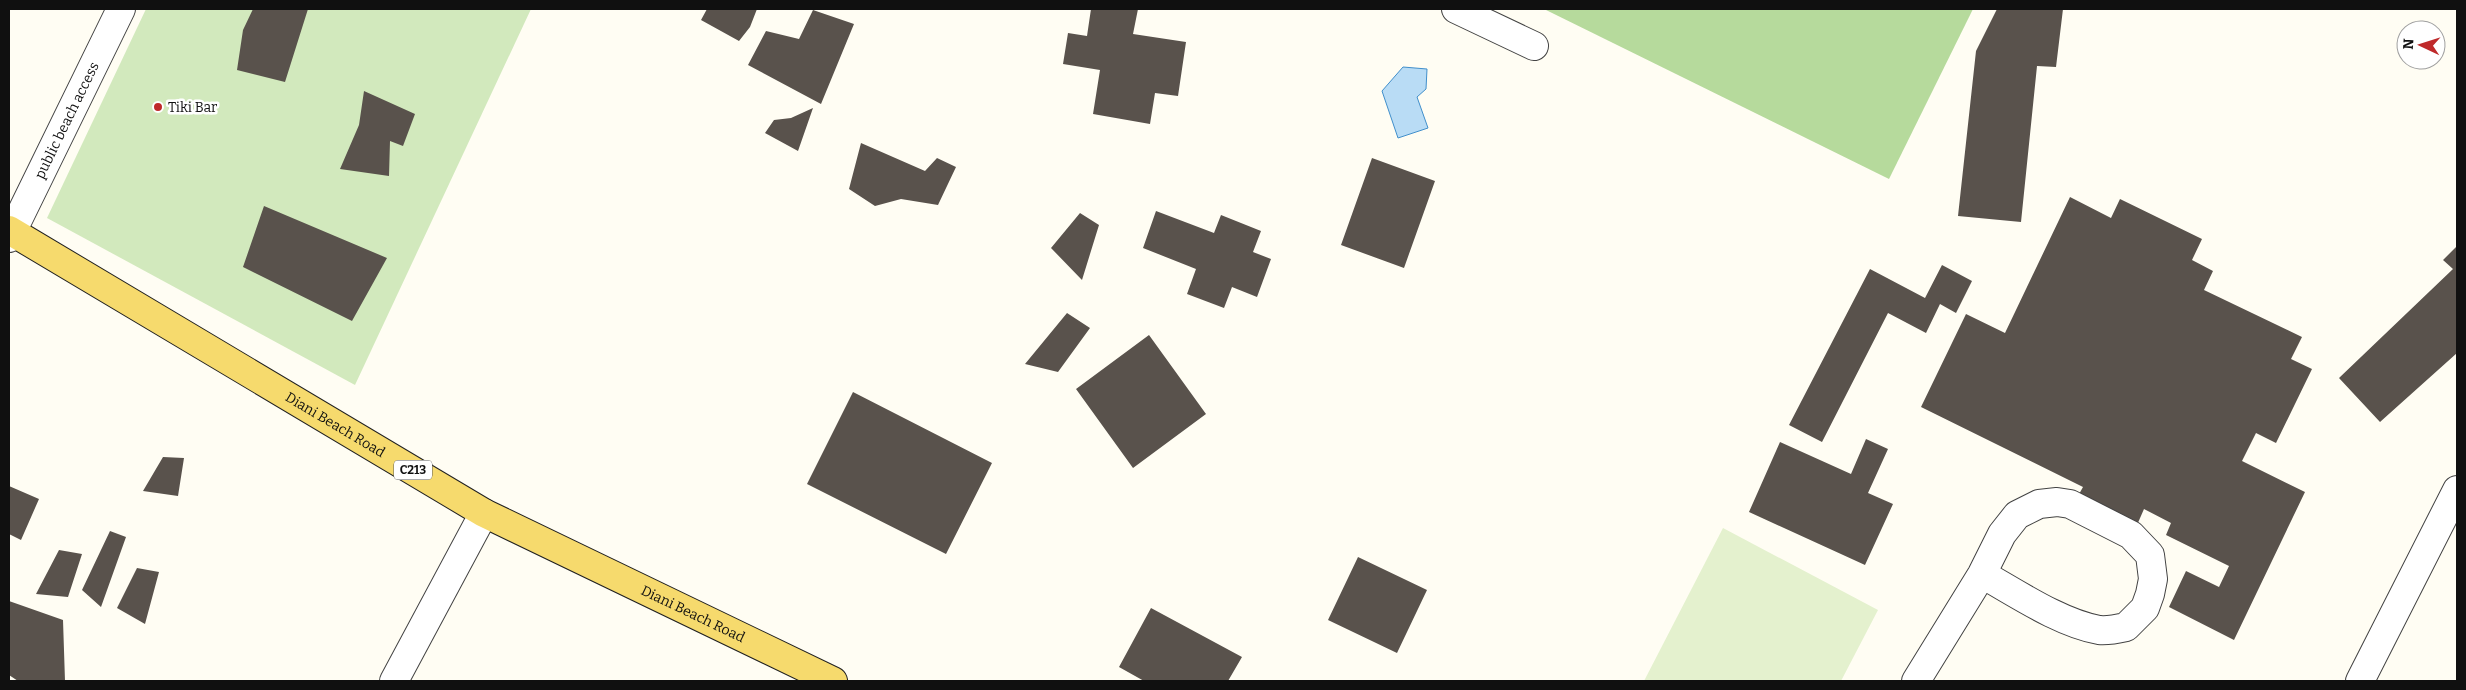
<svg xmlns="http://www.w3.org/2000/svg" width="2466" height="690" viewBox="0 0 2466 690" font-family="Bitter,serif">
<style>
.green{fill:#d2e9bd}
.forest{fill:#b6da9c}
.pitch{fill:#e4f1ce}
.water{fill:#b9dcf5;stroke:#418fcb}
.building{fill:#59524c}
.lines{fill:none;stroke-linecap:round;stroke-linejoin:round}
.minor-casing{stroke:#434343;stroke-width:30}
.major-casing{stroke:#212121;stroke-width:30}
.minor{stroke:#fff;stroke-width:28}
.major{stroke:#f6da6d;stroke-width:28}
.poi-dot{fill:#bf292a;stroke:#fff;stroke-width:2}
.labels{text-anchor:middle;dominant-baseline:central;stroke-width:5;stroke-linejoin:round;paint-order:stroke}
.shield{fill:#fff;stroke:#585858;stroke-width:1}
.shield-label{font-size:12px;font-weight:bold;fill:#101010}
.poi-label{font-size:14px;fill:#101010;stroke:#fff;text-anchor:start}
.street-label{font-size:14px;fill:#101010;stroke:#fff}
</style>
<rect width="100%" height="100%" fill="#fffdf3"/>
<path class="green" d="M146 9H531L355 385 47 218Z"/>
<path class="forest" d="M1544 9H1973L1889 179Z"/>
<path class="pitch" d="M1723 528 1878 610 1841 681H1644Z"/>
<path class="water" d="M1403 67 1427 69 1426 89 1417 97 1428 128 1398 138 1382 91Z"/>
<path class="building" d="M253 9H308L285 82 237 70 243 30Z
M707 9H757L750 27 739 41 701 20Z
M1091 9H1138L1133 34 1186 42 1178 96 1155 93 1150 124 1093 114 1100 70 1063 64 1068 33 1087 36Z
M1997 9H2063L2056 67 2037 66 2021 222 1958 216 1976 51Z
M813 10 854 24 821 104 748 65 766 31 799 39Z
M364 91 415 114 403 146 390 141 389 176 340 169 359 125Z
M813 108 798 151 765 133 774 120 791 118Z
M861 143 925 171 937 158 956 167 938 205 901 199 875 206 849 189Z
M1372 158 1435 181 1404 268 1341 245Z
M2070 197 2111 218 2120 199 2202 239 2192 260 2213 271 2204 290 2302 337 2291 359 2312 369 2276 443 2256 433 2242 461 2305 492 2234 640 2169 607 2186 571 2219 587 2229 566 2166 535 2171 523 2144 509 2137 525 2078 496 2083 487 1921 407 1966 314 2005 333Z
M264 206 387 258 352 321 243 267Z
M1156 211 1214 233 1221 215 1261 231 1253 252 1271 259 1257 297 1232 287 1224 308 1187 294 1196 269 1143 248Z
M1080 213 1099 225 1082 280 1051 248Z
M2457 246V353L2380 422 2339 378 2453 269 2443 260Z
M1942 265 1972 281 1956 313 1940 304 1926 333 1888 313 1822 442 1789 425 1870 269 1925 298Z
M1067 313 1090 328 1058 372 1025 364Z
M1149 335 1206 414 1133 468 1076 389Z
M853 392 992 463 946 554 807 484Z
M1866 439 1888 449 1868 493 1893 504 1865 565 1749 512 1780 442 1851 474Z
M163 457 184 458 178 496 143 491Z
M9 486 39 499 21 540 9 534Z
M110 531 126 537 101 607 82 590Z
M59 550 82 554 68 597 36 594Z
M1358 557 1427 590 1397 653 1328 620Z
M137 568 159 572 145 624 117 608Z
M9 601 63 620 65 681H18L9 675Z
M1151 608 1242 657 1228 681H1144L1119 667Z"/>
<g class="lines">
<g class="minor-casing">
<g id="minor">
<path d="M1456 9 1534 46"/>
<path id="s1" d="M9 238 121 9"/>
<path d="M394 681 484 513"/>
<path d="M1916 681 1982 574 2002 534 2017 515 2039 504 2057 502 2070 504 2131 535 2150 555 2153 579 2150 594 2145 608 2126 627C2117 629 2108 631 2099 630 2060 623 2016 593 1982 574"/>
<path d="M2360 681 2457 490"/>
</g>
</g>
<g class="major-casing">
<g id="major">
<path id="s2" d="M9 230 484 513 833 681"/>
</g>
</g>
<use href="#minor" class="minor"/>
<use href="#major" class="major"/>
</g>
<circle class="poi-dot" cx="158" cy="107" r="5"/>
<g class="labels">
<rect class="shield" x="394" y="460.5" width="38" height="19" rx="4"/>
<g class="shield-label">
<text x="413" y="470">C213</text>
</g>
<g class="poi-label">
<text x="168" y="107">Tiki Bar</text>
</g>
<g class="street-label">
<text stroke="none"><textPath href="#s1" startOffset="131">public beach access</textPath></text>
<text stroke="none"><textPath href="#s2" startOffset="380">Diani Beach Road</textPath></text>
<text stroke="none"><textPath href="#s2" startOffset="785">Diani Beach Road</textPath></text>
</g>
</g>
<rect width="2466" height="690" fill="none" stroke="#101010" stroke-width="20"/>
<g transform="translate(2421 45) rotate(274)"><circle r="24" fill="#ffffff" stroke="#9f9f9f"/>
<path d="M0-4L9 19L0 12L-9 19Z" fill="#bf292a"/>
<text y="-8" font-size="14" font-weight="bold" text-anchor="middle" fill="#101010">N</text>
</g>
</svg>
